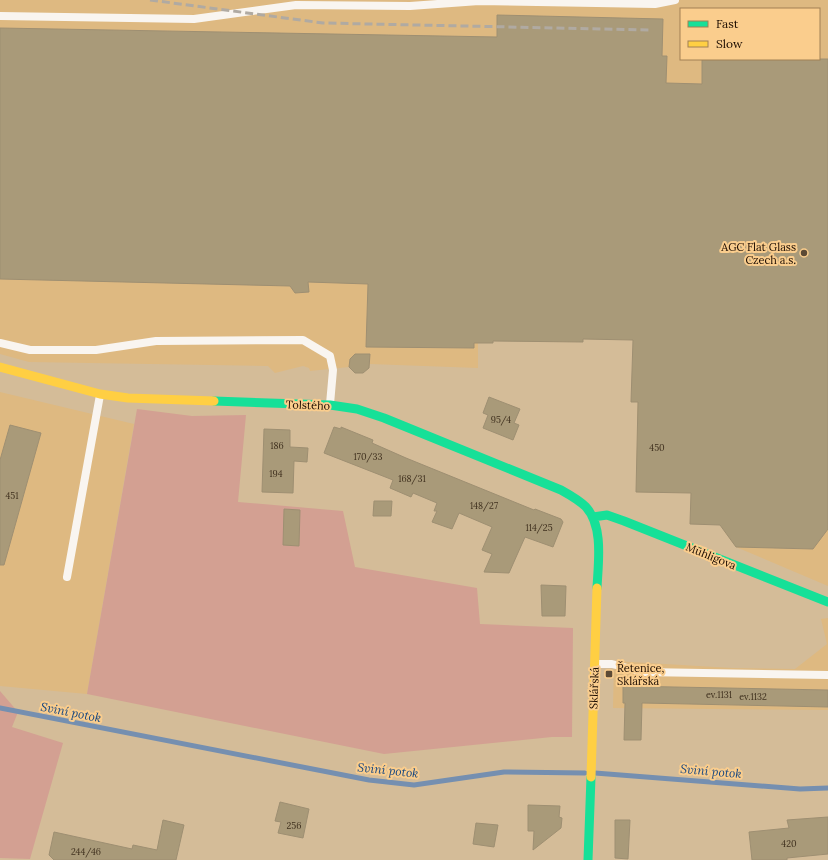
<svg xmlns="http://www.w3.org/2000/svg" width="828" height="860" viewBox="0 0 828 860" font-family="Lora,serif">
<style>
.built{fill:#deb981;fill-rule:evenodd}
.green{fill:#d3a092}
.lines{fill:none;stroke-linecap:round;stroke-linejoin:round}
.stream{stroke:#758fb0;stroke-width:5}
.building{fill:#a99a79;stroke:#9e8f72}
.lane{stroke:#f9f5f0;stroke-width:8}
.fast{stroke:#16e098;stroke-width:9}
.slow{stroke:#ffcf43;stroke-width:9}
.rail{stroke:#b0aaa2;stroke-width:3;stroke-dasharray:8 4;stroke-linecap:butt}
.poi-dot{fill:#5c4a35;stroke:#facd8d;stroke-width:1.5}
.labels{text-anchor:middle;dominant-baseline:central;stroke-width:4;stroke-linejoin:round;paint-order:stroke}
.number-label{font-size:9px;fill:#3f301e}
.poi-label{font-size:11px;fill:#1c0c00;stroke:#facd8d;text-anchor:end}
.street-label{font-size:11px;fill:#1c0c00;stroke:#facd8d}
.water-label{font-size:12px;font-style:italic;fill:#154681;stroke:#facd8d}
</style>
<rect width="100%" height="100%" fill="#d4bc98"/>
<path class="built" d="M0 0H828V586L736 547 724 531V525L692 493 636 492 639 340 583 339V342L515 341V307L474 343H478V368L370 364 363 373H355L349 367 310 371 309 368 303 366 275 373 268 366 29 362 0 354ZM681 9H819V59H681Z
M0 392 134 424 87 694 0 686Z
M828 618V710L613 708 614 661 732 668 795 669 827 644 821 619Z"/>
<path class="green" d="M137 409 192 416 246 415 238 502 343 511 355 567 477 588 480 624 573 628 572 737H552L384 754 87 694Z
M0 691 18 712 12 727 63 743 30 859 0 858Z"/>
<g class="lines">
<path class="stream" d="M0 708 369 780 414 785 504 772 585 773
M595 773 800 789 828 788"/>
</g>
<path class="building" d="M497 15 663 19 662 56H667L666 83 702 84V59H828V529L813 549 736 547 720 525 690 524 691 493 636 492 638 402H631L633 340 583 339V342L493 341V343H474V348L366 347 368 284 308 282 309 292 295 293 290 286 0 279V28L497 37Z
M355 354H370L369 368 363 373H355L349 367 350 359Z
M489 397 520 409 514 423 519 425 513 440 483 428 488 415 483 413Z
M10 425 41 433 4 565H0V460Z
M334 427 341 429V427L373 440 372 443 406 458 534 510 535 509 561 519 563 522 553 547 525 537 509 573 484 572 492 554 482 550 492 527 459 513 452 529 432 522 437 511H434L437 503 413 493 411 497 390 488 393 480 324 453Z
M264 429 290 430V447L308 448 307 462 294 461 293 493 262 492Z
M374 501H392L391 516H373Z
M284 509 300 510 299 546 283 545Z
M541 585 566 586 565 616H542Z
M623 686 828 690V707L642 703 641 740H624L625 703H623Z
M280 802 309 809 303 838 278 833 281 822 275 821Z
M528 805 560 806 559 817 562 818 561 828 533 850 534 831H528Z
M828 817V854L787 858V860H752L749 832 789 828 787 820Z
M163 820 184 825 176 860H54L49 855 54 832 132 849 133 845 157 850Z
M615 820H630L628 859 615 858Z
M476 823 498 825 494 847 473 844Z"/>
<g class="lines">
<path class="lane" d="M0 16 194 19 296 5 410 6 479 1 655 4 675 0
M0 343 30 350H96L156 341 303 340 330 356 333 370 330 404
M67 577 100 395
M595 664H612L643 672 828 675"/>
<path class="fast" d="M214 401 330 405 357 409 384 418 561 490C570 495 579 500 586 507 604 527 598 564 597 588
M593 517 607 515 624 521 828 602
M588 860 591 777"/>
<path class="slow" d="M0 367 100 394 128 398 214 401
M591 777 597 588"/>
<path class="rail" d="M150 0 323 23 651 30"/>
</g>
<g class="poi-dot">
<circle cx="804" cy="253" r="4"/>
<rect x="605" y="670" width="8" height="8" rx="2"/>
</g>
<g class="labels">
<g class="number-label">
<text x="501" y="419">95/4</text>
<text x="277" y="445">186</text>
<text x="657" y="447">450</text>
<text x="368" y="456">170/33</text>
<text x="276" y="473">194</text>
<text x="412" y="478">168/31</text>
<text x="12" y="495">451</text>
<text x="484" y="505">148/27</text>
<text x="539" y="527">114/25</text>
<text x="719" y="694">ev.1131</text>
<text x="753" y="696">ev.1132</text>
<text x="294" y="825">256</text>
<text x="789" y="843">420</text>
<text x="86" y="851">244/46</text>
</g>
<g class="poi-label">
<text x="796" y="247">AGC Flat Glass<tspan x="796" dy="13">Czech a.s.</tspan></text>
<text x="617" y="668" text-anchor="start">Řetenice,<tspan x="617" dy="13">Sklářská</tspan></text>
</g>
<g class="street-label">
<text transform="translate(308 405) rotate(2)">Tolstého</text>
<text transform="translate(711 556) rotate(22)">Mühligova</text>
<text transform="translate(594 688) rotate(-88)">Sklářská</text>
</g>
<g class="water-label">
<text transform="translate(71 712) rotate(11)">Sviní potok</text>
<text transform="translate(388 770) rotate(6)">Sviní potok</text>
<text transform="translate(711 771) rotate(5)">Sviní potok</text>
</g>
</g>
<rect x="680" y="8" width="140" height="52" fill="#facd8d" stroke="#a18055"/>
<rect x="688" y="21" width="20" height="6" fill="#16e098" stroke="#a18055"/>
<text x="716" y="28" font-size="12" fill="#1c0c00">Fast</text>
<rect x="688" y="41" width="20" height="6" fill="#ffcf43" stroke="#a18055"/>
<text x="716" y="48" font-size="12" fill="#1c0c00">Slow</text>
</svg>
